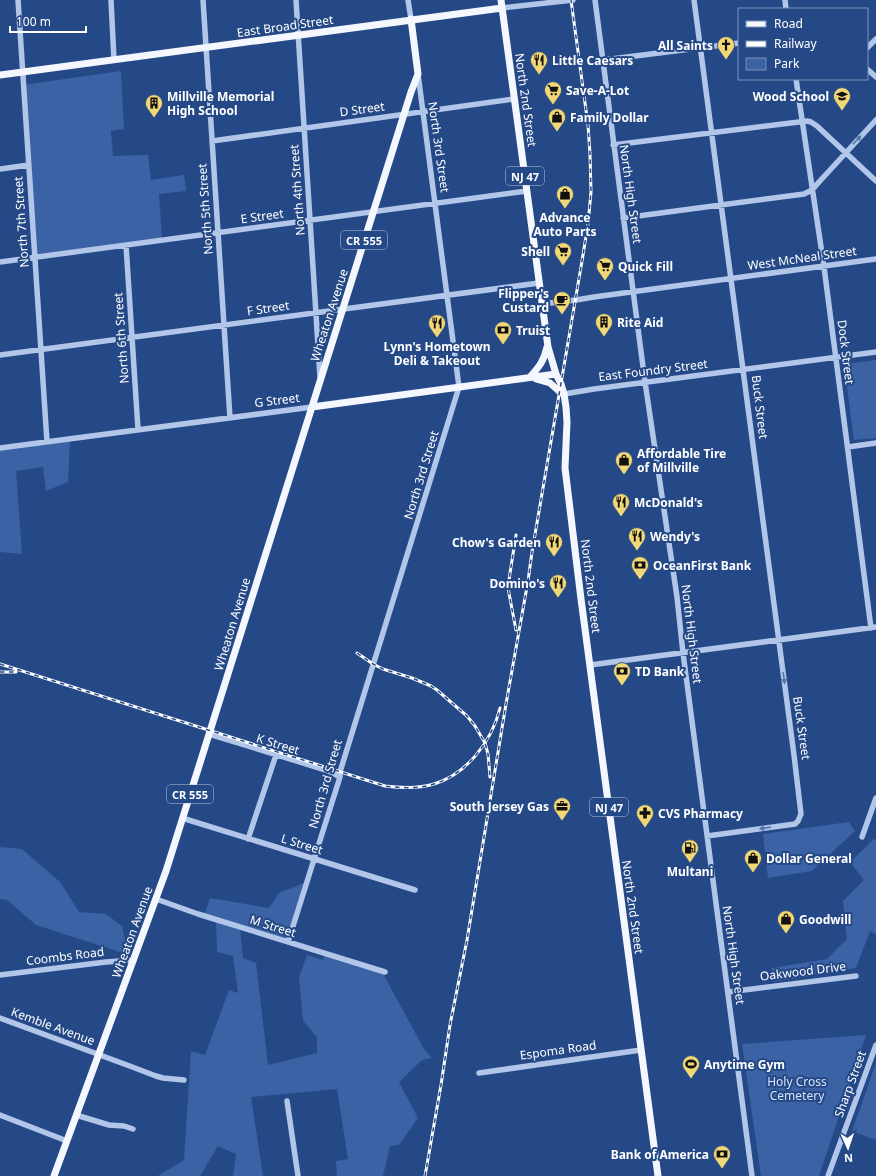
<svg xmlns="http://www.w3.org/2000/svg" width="876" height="1176" viewBox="0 0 876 1176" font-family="'Noto Sans',sans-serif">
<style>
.green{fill:#3a62a4}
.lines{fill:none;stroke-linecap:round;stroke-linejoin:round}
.minor{stroke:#b1c6e9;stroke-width:5.5}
.major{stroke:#f4f7fe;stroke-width:7}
.rail-casing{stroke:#fff;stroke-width:3}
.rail{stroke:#254987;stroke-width:1.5;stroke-dasharray:4.5;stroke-linecap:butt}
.oneway{fill:#5675a9}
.labels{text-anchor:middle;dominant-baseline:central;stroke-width:4;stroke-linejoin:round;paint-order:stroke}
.shield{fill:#254987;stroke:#bec8db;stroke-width:1}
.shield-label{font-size:11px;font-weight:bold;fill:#fff}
.street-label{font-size:12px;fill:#fff;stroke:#254987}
.poi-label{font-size:12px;font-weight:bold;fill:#fff;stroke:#254987;text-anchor:start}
.park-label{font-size:12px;fill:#d5e2f7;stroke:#254987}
</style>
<rect width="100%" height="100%" fill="#254987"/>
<path class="green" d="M121 71 124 129 111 131 113 156 148 155 151 180 184 175 186 191 159 194 162 238 35 256 23 85Z
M876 360V438L854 440 844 364Z
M70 439 68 482 46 491 43 467 16 471 22 554 0 552V448Z
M849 822 855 831 812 871 768 878 763 834Z
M874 839H876V934L870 931 856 968 773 982 772 968 827 959 847 939 843 901 864 880 850 862Z
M0 847 22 849 60 882 79 912 106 914 122 926 126 944 123 953 36 925 7 900 0 899Z
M306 882 286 941 240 927 243 958 256 963 268 1065 317 1053V1037L303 1021 299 977 307 955 323 960 325 953 381 970 424 1049 432 1058 422 1060 399 1082 418 1118 399 1145 390 1146 383 1176H337L336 1161 348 1159 337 1089 251 1097 263 1176H233L236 1154 218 1146 200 1176H158L184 1160 191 1051 205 1055 229 990 238 993 233 956 217 952 216 919 204 916 210 898 269 908 279 893Z
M866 1035 819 1176H761L742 1044Z
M876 1063V1140L852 1131Z"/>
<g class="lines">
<path class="minor" d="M18 0 47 442
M111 0 114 60
M203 0 230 418
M296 0 320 377
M408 0 411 19
M595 0 645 382 677 597 683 653 752 1176
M694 0 794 755 801 814 798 821 795 824 707 836
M785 0 786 9
M502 8 573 0
M867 48 876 39
M603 60 739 43
M867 69 876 77
M796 79 824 267 871 628
M212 141 514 99
M613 145 807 121 811 122 817 126 876 181
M0 169 29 165
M623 218 804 194 812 190 819 182 876 120
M126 245 138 429
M0 262 527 191
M542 304 576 300 594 297 876 259
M0 355 539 283
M564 394 594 389 876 352
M848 447 876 443
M0 448 312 407
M590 665 876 627
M209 734 329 771 340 777
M182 818 415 890
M862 837 876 798
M248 839 276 755
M156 899 198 914 385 972
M288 942 340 777V772L459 387 418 74
M0 975 106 962 134 960
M728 992 856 976
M0 1018 127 1065 156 1076 163 1078 184 1080
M479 1073 641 1050
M287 1101 298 1176
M0 1115 67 1141
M76 1115 109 1125 124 1126 133 1129
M828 1176 876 1045"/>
<path class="major" d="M501 0 548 347 556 374 561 384 564 394 566 407 567 422 565 468 581 599 658 1176
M0 75 502 8
M530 377C539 367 544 361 547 347
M536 379 550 383 560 392 564 394
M312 407 556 374
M54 1176 166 871 411 92 418 74 411 19"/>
<g class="rail-casing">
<path id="rail" d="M516 630 508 588 510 573 516 535
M357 653 373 664 383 669 412 678 431 686 437 690 467 716 475 726 485 743 488 754 490 777
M0 664 385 786C401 788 418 789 434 784 467 774 492 741 500 708
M0 672H16
M425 1176 441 1085 450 1025 467 940 506 704 528 581 532 552 582 261 588 224 591 192 590 154 588 125 571 0"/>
</g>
<use href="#rail" class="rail"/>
</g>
<defs><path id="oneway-solid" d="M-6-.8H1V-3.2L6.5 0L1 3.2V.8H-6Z"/></defs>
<g class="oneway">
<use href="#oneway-solid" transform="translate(857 140) rotate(-47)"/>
<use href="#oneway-solid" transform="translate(784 678) rotate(82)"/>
<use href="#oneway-solid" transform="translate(765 828) rotate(172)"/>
</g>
<defs>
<g id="church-pin" transform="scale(0.9)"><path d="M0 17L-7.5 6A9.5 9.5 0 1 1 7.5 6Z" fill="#f2d775" stroke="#254987"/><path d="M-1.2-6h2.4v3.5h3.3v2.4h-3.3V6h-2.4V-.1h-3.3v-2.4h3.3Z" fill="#111"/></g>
<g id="restaurant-pin" transform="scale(0.9)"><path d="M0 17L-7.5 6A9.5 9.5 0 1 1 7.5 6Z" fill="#f2d775" stroke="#254987"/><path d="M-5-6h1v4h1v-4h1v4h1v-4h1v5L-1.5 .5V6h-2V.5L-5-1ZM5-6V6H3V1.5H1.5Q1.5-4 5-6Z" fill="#111"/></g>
<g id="supermarket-pin" transform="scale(0.9)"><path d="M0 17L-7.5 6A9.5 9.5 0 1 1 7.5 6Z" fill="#f2d775" stroke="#254987"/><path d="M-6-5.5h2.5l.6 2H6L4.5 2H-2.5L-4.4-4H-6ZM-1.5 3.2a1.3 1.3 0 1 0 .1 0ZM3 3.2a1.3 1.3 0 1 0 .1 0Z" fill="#111"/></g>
<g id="school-pin" transform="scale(0.9)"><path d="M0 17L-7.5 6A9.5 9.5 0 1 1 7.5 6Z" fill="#f2d775" stroke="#254987"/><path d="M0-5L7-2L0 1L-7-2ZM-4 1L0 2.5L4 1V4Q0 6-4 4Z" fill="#111"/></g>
<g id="building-pin" transform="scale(0.9)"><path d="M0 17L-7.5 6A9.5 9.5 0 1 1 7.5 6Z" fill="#f2d775" stroke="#254987"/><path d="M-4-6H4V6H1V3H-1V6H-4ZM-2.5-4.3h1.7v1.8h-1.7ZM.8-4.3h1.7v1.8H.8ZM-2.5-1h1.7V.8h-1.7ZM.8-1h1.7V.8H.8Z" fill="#111"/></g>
<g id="shop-pin" transform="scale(0.9)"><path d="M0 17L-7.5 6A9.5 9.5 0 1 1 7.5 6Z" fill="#f2d775" stroke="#254987"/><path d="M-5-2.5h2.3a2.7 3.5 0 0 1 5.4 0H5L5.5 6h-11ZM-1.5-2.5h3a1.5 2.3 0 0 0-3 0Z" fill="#111"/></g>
<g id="cafe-pin" transform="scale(0.9)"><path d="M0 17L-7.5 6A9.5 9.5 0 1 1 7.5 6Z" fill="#f2d775" stroke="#254987"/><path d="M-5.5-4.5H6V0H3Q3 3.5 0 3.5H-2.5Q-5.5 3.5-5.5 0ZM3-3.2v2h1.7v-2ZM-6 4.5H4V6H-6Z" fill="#111"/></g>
<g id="bank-pin" transform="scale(0.9)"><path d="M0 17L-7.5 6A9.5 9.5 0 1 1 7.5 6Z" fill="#f2d775" stroke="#254987"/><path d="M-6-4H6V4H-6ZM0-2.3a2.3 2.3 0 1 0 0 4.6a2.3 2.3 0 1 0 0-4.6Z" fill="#111"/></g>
<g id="office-pin" transform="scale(0.9)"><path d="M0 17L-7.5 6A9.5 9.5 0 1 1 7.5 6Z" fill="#f2d775" stroke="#254987"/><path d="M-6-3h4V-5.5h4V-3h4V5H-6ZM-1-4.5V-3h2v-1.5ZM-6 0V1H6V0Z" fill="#111"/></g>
<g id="pharmacy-pin" transform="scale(0.9)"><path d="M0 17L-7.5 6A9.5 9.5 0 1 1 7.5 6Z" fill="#f2d775" stroke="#254987"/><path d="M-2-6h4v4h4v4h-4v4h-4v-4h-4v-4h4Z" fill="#111"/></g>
<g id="fuel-pin" transform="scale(0.9)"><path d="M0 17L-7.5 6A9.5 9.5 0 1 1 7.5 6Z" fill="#f2d775" stroke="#254987"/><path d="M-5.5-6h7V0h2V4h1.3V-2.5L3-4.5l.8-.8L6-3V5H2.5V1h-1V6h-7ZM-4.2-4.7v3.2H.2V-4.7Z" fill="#111"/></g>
<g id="stadium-pin" transform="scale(0.9)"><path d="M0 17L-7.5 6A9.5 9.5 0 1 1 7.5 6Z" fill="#f2d775" stroke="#254987"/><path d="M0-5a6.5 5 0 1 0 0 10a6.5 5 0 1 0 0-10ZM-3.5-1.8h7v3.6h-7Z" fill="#111"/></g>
</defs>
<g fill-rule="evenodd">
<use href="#church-pin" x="726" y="45"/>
<use href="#restaurant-pin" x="539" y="60"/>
<use href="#supermarket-pin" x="553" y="90"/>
<use href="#school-pin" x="842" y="96"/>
<use href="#building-pin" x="154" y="103"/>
<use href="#shop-pin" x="557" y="117"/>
<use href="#shop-pin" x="565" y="194"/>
<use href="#supermarket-pin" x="563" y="251"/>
<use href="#supermarket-pin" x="605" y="266"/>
<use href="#cafe-pin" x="562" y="300"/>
<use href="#building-pin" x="604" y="322"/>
<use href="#restaurant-pin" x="437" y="323"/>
<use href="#bank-pin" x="503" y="330"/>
<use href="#shop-pin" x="624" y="460"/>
<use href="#restaurant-pin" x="621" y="502"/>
<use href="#restaurant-pin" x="637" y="536"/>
<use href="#restaurant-pin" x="554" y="542"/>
<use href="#bank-pin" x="640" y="565"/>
<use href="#restaurant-pin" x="558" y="583"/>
<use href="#bank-pin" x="622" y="671"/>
<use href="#office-pin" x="562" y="806"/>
<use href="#pharmacy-pin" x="645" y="813"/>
<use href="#fuel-pin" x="690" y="848"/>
<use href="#shop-pin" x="753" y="858"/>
<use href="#shop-pin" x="786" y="919"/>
<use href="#stadium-pin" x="691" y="1064"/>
<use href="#bank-pin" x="722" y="1154"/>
</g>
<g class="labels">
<g class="shield">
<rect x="506" y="167" width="38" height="18" rx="3"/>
<rect x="341" y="231" width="46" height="18" rx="3"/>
<rect x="167" y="785" width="46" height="18" rx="3"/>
<rect x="590" y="798" width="38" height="18" rx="3"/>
</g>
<g class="shield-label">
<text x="525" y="176">NJ 47</text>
<text x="364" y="240">CR 555</text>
<text x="190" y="794">CR 555</text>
<text x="609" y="807">NJ 47</text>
</g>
<g class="street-label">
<text transform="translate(285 26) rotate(-8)">East Broad Street</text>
<text transform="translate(526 100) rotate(82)">North 2nd Street</text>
<text transform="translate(362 109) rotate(-8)">D Street</text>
<text transform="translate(439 147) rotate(82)">North 3rd Street</text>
<text transform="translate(297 190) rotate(-94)">North 4th Street</text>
<text transform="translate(631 194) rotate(82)">North High Street</text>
<text transform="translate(205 209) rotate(-94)">North 5th Street</text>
<text transform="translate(262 216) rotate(-8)">E Street</text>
<text transform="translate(21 222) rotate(-94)">North 7th Street</text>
<text transform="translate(802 258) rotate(-8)">West McNeal Street</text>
<text transform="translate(268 308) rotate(-8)">F Street</text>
<text transform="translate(329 315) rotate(-72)">Wheaton Avenue</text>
<text transform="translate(121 338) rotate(-94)">North 6th Street</text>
<text transform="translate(846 352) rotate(83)">Dock Street</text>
<text transform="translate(653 370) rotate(-7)">East Foundry Street</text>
<text transform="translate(277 400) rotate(-7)">G Street</text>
<text transform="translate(760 407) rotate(83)">Buck Street</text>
<text transform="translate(421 475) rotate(-73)">North 3rd Street</text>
<text transform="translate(591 586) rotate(83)">North 2nd Street</text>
<text transform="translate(232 624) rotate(-73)">Wheaton Avenue</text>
<text transform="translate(692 634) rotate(83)">North High Street</text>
<text transform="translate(802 728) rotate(82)">Buck Street</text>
<text transform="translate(278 744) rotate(17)">K Street</text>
<text transform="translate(325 784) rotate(-74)">North 3rd Street</text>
<text transform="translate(302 844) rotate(17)">L Street</text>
<text transform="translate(633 907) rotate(82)">North 2nd Street</text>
<text transform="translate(273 926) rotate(17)">M Street</text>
<text transform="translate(132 932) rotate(-70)">Wheaton Avenue</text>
<text transform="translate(734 955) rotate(82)">North High Street</text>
<text transform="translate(65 956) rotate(-7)">Coombs Road</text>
<text transform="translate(803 971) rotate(-7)">Oakwood Drive</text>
<text transform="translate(53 1026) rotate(20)">Kemble Avenue</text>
<text transform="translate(558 1050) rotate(-8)">Espoma Road</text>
<text transform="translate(850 1084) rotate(-70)">Sharp Street</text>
</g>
<g class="poi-label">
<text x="713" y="45" text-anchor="end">All Saints</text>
<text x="552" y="60">Little Caesars</text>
<text x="566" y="90">Save-A-Lot</text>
<text x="167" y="96">Millville Memorial<tspan x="167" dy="14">High School</tspan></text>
<text x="829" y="96" text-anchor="end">Wood School</text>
<text x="570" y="117">Family Dollar</text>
<text x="565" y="217" text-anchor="middle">Advance<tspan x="565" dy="14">Auto Parts</tspan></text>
<text x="550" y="251" text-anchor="end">Shell</text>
<text x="618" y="266">Quick Fill</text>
<text x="549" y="293" text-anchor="end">Flipper's<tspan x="549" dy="14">Custard</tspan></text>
<text x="617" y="322">Rite Aid</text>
<text x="516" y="330">Truist</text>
<text x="437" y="346" text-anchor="middle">Lynn's Hometown<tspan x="437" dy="14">Deli &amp; Takeout</tspan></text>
<text x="637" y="453">Affordable Tire<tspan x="637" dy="14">of Millville</tspan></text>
<text x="634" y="502">McDonald's</text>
<text x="650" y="536">Wendy's</text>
<text x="541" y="542" text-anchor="end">Chow's Garden</text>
<text x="653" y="565">OceanFirst Bank</text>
<text x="545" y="583" text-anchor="end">Domino's</text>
<text x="635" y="671">TD Bank</text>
<text x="549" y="806" text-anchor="end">South Jersey Gas</text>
<text x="658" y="813">CVS Pharmacy</text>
<text x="766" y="858">Dollar General</text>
<text x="690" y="871" text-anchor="middle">Multani</text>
<text x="799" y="919">Goodwill</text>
<text x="704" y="1064">Anytime Gym</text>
<text x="709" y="1154" text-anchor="end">Bank of America</text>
</g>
<g class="park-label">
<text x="797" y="1081">Holy Cross<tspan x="797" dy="14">Cemetery</tspan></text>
</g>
</g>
<rect x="738" y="8" width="130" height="72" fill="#254987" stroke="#7c92b7"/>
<rect x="746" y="21" width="20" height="6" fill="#f4f7fe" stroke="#7c92b7"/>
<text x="774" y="28" font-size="12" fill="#ffffff">Road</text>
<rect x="746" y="41" width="20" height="6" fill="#ffffff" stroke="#7c92b7"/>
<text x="774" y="48" font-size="12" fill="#ffffff">Railway</text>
<rect x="746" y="58" width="20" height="12" fill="#3a62a4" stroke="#7c92b7"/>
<text x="774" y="68" font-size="12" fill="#ffffff">Park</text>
<g transform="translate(848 1148) rotate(177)" stroke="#254987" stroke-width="3" paint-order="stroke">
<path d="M0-3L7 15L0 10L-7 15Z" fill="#ffffff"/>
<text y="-6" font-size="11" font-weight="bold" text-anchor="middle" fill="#ffffff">N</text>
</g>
<path d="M10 26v6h76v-6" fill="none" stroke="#ffffff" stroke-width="2"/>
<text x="16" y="26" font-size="12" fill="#ffffff" stroke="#254987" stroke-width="3" paint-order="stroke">100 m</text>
</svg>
